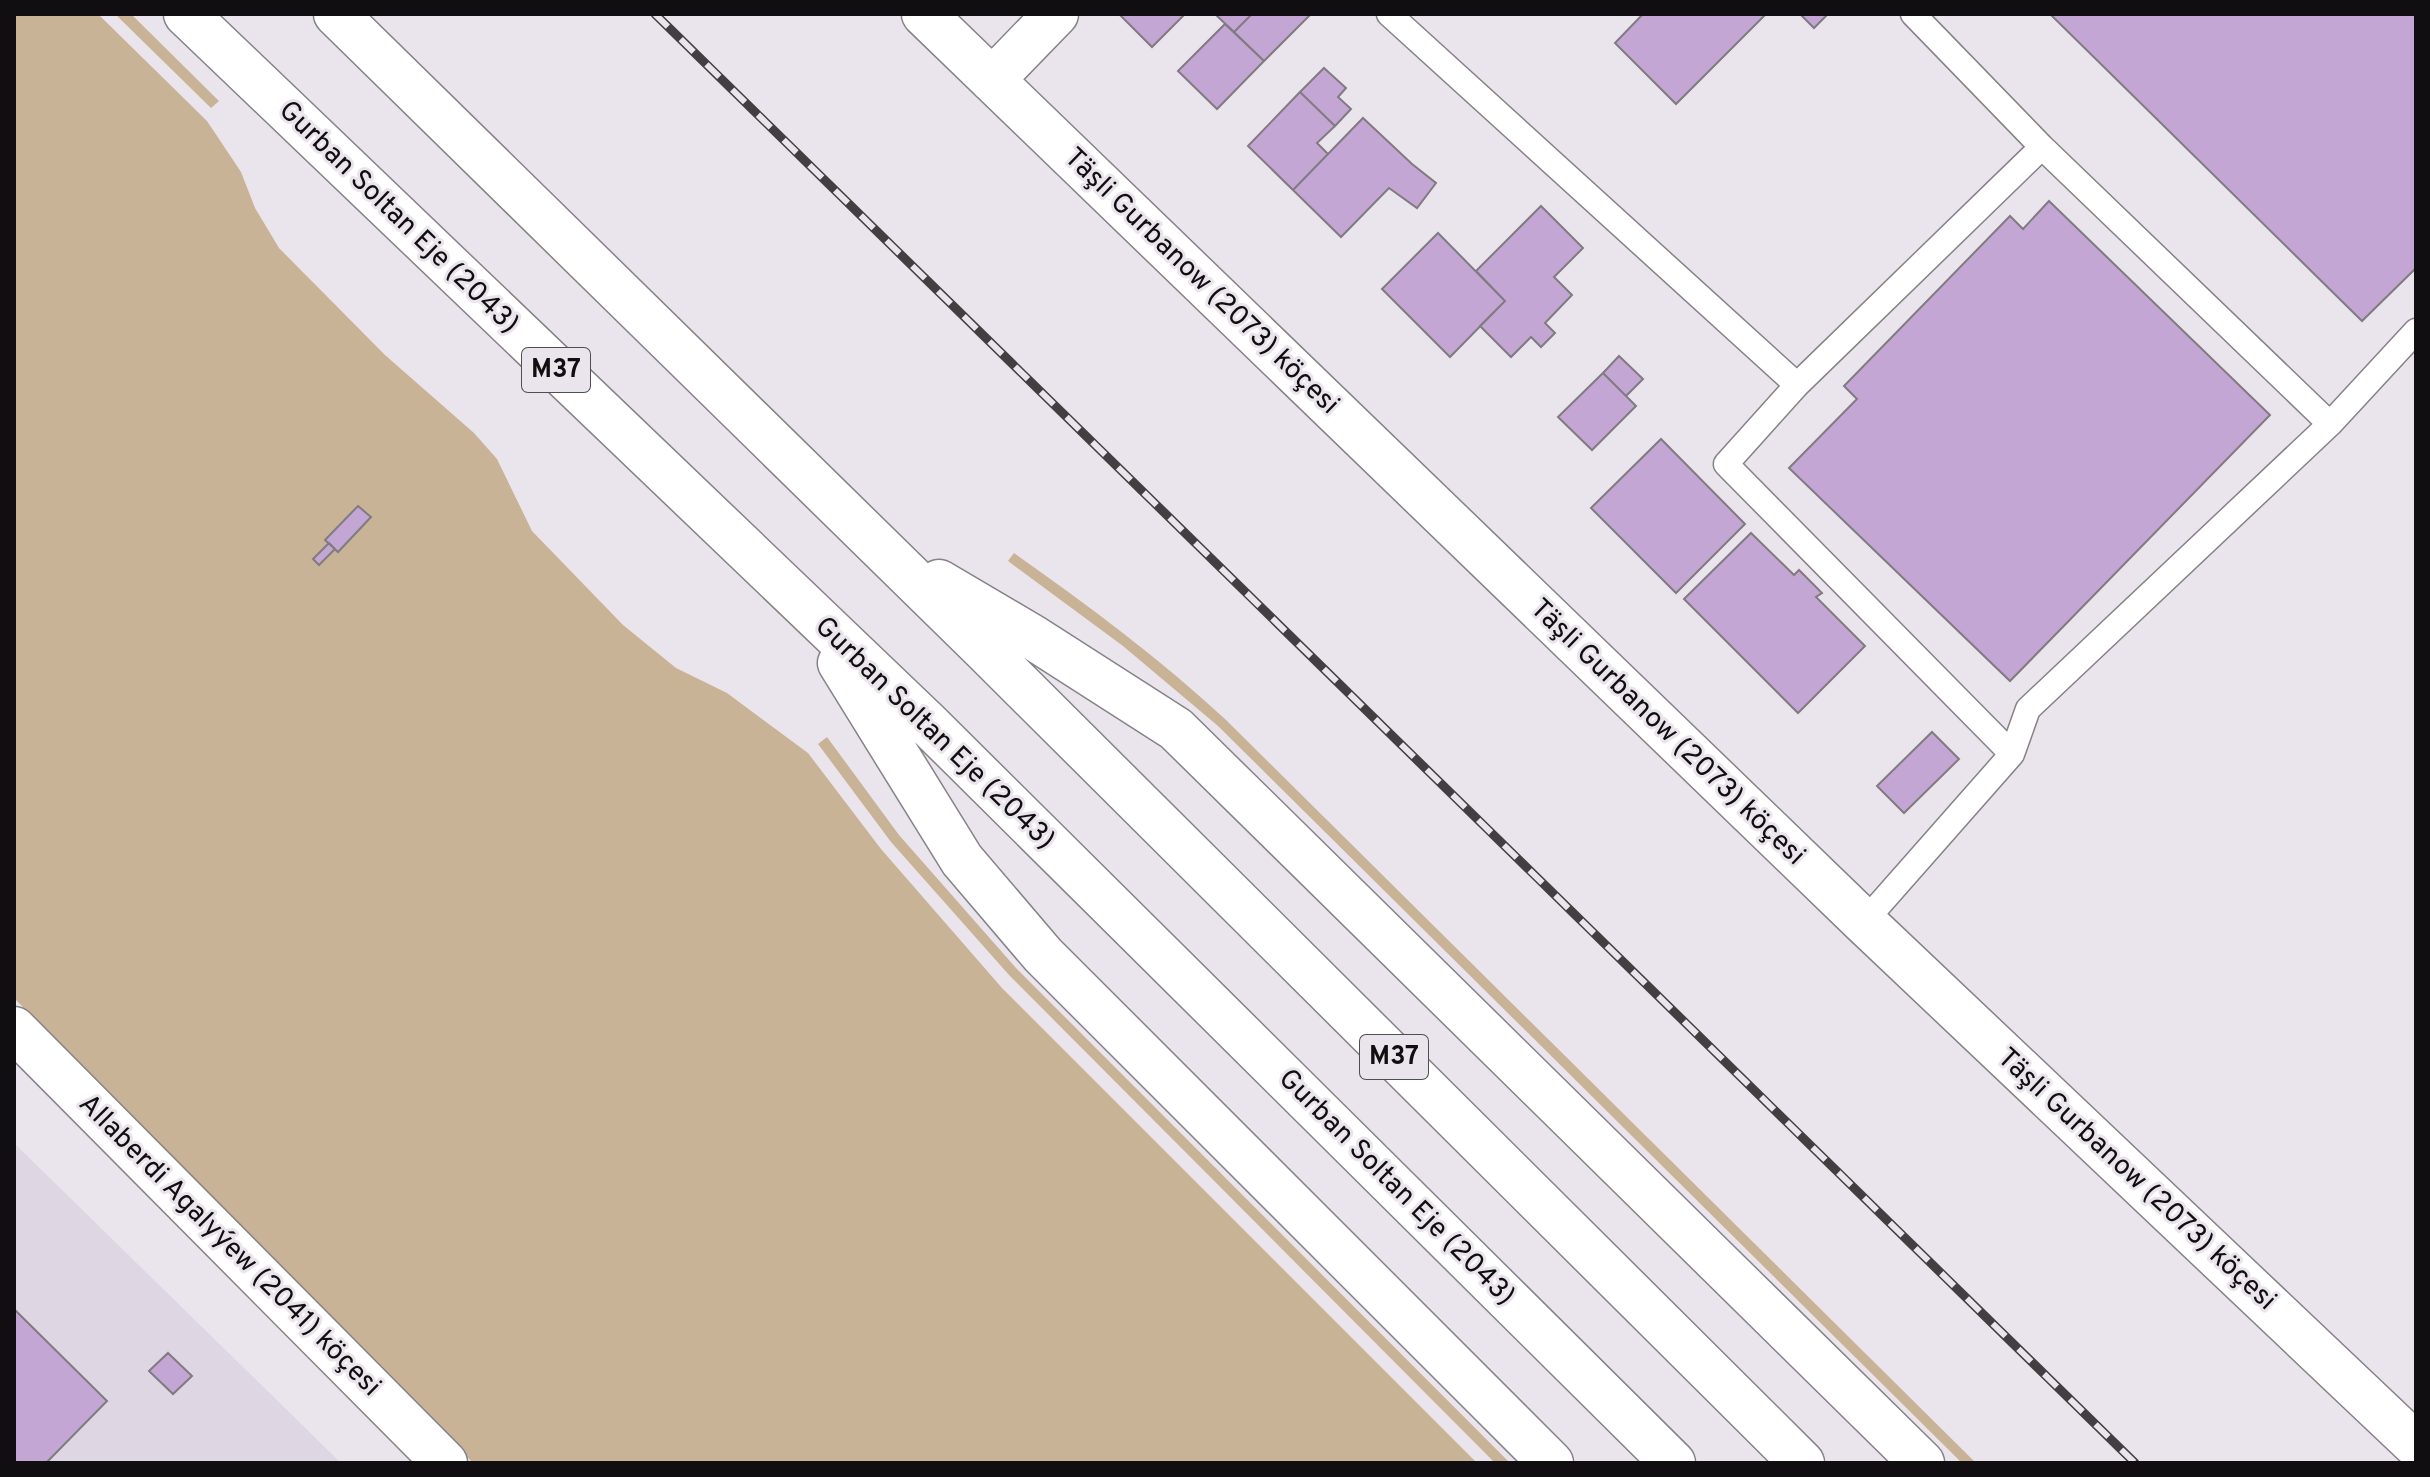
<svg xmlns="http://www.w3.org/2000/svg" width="2430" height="1477" viewBox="0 0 2430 1477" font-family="Overpass,sans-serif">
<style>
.built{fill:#dfd6e3}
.green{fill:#c9b396}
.building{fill:#c4a6d4;stroke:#7f7b81;stroke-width:2}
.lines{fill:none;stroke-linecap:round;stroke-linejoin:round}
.service-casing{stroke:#868288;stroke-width:27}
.minor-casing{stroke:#868288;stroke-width:47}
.trunk-casing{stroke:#868288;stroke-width:47}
.service{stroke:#fff;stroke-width:24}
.minor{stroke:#fff;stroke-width:44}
.trunk{stroke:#fff;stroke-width:44}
.rail-casing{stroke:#423f42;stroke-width:9}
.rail{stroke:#eae5ec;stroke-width:6;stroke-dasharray:18;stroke-linecap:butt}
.labels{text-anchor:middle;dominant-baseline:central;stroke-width:6;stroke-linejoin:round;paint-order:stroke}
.shield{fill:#eae5ec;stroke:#514e52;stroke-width:2}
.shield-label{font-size:26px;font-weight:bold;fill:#100e10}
.street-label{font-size:28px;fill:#100e10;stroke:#eae5ec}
</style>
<rect width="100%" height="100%" fill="#eae5ec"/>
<path class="built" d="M14 1143 341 1463H14Z"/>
<path class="green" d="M14 14H98L207 121 241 172 255 208 279 248 385 355 474 433 497 459 532 531 623 625 676 668 727 693 808 753 881 849 1002 988 1477 1463H473L14 998Z
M115 14H131L219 101 211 108Z
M1014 553C1088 605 1159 658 1225 719L1976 1463H1962L1218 726 1123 646 1008 561Z
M827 737 899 835 1016 968 1510 1463H1495L1009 975 891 842 818 744Z"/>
<path class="building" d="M1119 14H1185L1152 47Z
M1215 14H1252L1234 32Z
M1252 14H1311L1264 61 1234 32Z
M1643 14H1766L1676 104 1615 43Z
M1800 14H1828L1814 28Z
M2050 14H2416V268L2362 321Z
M1225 24 1264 61 1217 109 1178 71Z
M1324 68 1346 88 1338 97 1351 109 1335 126 1300 92Z
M1300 92 1335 126 1317 143 1328 154 1293 190 1248 146Z
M1363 118 1412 164 1436 183 1417 208 1389 188 1341 237 1293 190Z
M2049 201 2270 415 2010 681 1789 468 1857 399 1844 386 2010 216 2023 229Z
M1541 206 1583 248 1554 277 1572 295 1545 323 1555 333 1541 347 1531 337 1511 357 1480 326 1505 301 1476 271Z
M1438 233 1505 301 1450 357 1382 289Z
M1619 356 1643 379 1626 396 1603 373Z
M1603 373 1636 406 1592 450 1558 417Z
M1661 439 1745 524 1676 593 1591 508Z
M358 506 371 517 338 552 325 540Z
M1751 533 1794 575 1799 570 1822 593 1816 597 1865 646 1798 713 1684 599Z
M329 543 335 549 319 565 313 559Z
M1932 732 1959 759 1904 813 1877 786Z
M14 1309 107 1401 46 1463H14Z
M168 1353 192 1376 173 1394 149 1371Z"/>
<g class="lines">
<g class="service-casing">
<path id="service" d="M1389 14 1797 385 1726 464 2012 754
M1913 14 2042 147 2330 424
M1797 385 2042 147
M1864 922 2012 754 2028 709 2330 424 2416 331"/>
</g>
<g class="minor-casing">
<path id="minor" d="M924 14 1864 922 2416 1445
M992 80 1056 14
M14 1029 445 1463"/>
</g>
<g class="trunk-casing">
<path id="trunk" d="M186 14 928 724 1673 1463
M336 14 986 651 1802 1463
M939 582 1034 638 1176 729 1922 1463
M840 663 962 860 1043 955 1551 1463"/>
</g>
<use href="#service" class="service"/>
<use href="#minor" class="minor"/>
<use href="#trunk" class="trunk"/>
<g class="rail-casing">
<path id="rail" d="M655 14 2135 1463"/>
</g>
<use href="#rail" class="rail"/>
</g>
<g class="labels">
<g class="shield">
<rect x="522" y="348" width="68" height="44" rx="6"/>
<rect x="1360" y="1035" width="68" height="44" rx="6"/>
</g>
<g class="shield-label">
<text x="556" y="370">M37</text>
<text x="1394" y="1057">M37</text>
</g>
<g class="street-label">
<text transform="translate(398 218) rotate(44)">Gurban Soltan Eje (2043)</text>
<text transform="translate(1201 282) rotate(44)">Täşli Gurbanow (2073) köçesi</text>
<text transform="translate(1667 733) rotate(44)">Täşli Gurbanow (2073) köçesi</text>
<text transform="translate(934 734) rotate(44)">Gurban Soltan Eje (2043)</text>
<text transform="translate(2136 1180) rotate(43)">Täşli Gurbanow (2073) köçesi</text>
<text transform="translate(1396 1188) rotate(45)">Gurban Soltan Eje (2043)</text>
<text transform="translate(229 1246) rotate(45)">Allaberdi Agalyýew (2041) köçesi</text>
</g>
</g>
<rect width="2430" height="1477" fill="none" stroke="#100e10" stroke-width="32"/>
</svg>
